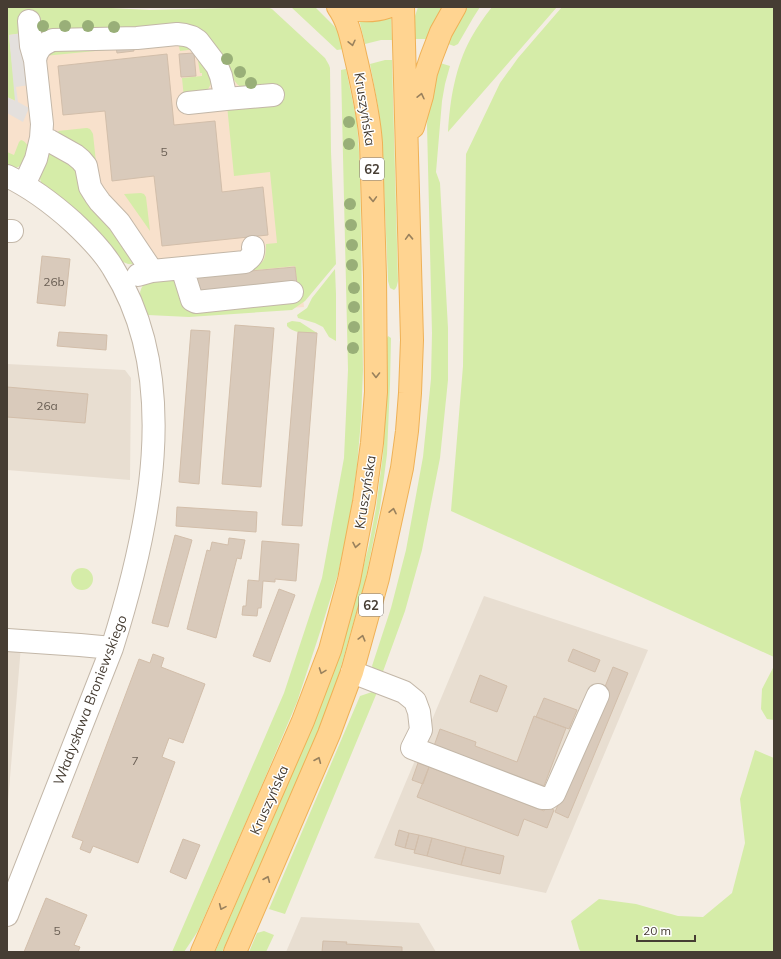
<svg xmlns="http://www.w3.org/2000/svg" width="781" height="959" viewBox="0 0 781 959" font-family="Mulish,sans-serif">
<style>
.residential{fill:#e8ded1}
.commercial{fill:#f8e1cc}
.green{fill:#d5eca8}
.parking{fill:#e4e0dd}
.building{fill:#d9cabb;stroke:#d2beaa}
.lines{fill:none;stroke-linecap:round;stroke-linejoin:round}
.minor-casing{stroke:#c3b7a8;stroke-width:24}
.major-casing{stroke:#efb156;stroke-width:24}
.minor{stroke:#fff;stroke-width:22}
.major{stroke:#ffd491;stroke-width:22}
.tree{fill:#99af78}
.oneway{stroke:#99815d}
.labels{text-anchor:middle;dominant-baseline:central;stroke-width:3;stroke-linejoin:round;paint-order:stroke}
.number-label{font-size:12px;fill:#6b6055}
.shield{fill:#fff;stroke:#7e7770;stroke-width:1}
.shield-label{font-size:13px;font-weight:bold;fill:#463d33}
.street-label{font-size:14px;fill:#463d33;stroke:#fff}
</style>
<rect width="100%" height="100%" fill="#f4ede3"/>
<path class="residential" d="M7 364 125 370 131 378 130 480 7 470Z
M484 596 648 650 546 893 374 858Z
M7 645 21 646 7 814Z
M301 917 419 923 436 952H286Z"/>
<path class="commercial" d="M7 12 210 28 283 99 304 307 209 313 113 225 7 155Z"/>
<path class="green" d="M7 7H92L150 10 267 7 272 9 325 58 329 65 330 68 331 152 336 264 305 301 292 310 189 317 148 315C141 304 135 292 146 282L172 279 175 281 297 283 295 266 247 271C263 264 266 262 266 244L277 243 270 172 234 176 227 105 243 89 237 84 205 40 23 33 9 35 16 101 7 97Z
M291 7H315L335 27 340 36 344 49 337 50Z
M418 7H445L429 39H415L414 19Z
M464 7H480L473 18 458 44 454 46 445 43Z
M492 7H557L448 132C450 100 455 67 471 38 477 27 484 17 492 7Z
M562 7H774V657L451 511 463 366 466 154 500 83 518 58Z
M390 17 391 18 392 40H381L365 44 359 19Z
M175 40C181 40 186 40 190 43 196 46 199 52 202 57 205 61 209 65 211 70 215 81 208 94 197 97 193 97 188 97 184 98L182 78 202 76V73H200L196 49 180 51 178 42 134 47 133 45 116 47V49L44 56V53L50 49 57 46 147 43Z
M385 60H392L398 281C397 285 397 288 394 290L390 288 388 281 382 139 378 106 370 64Z
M437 62 450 66 445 84 442 101 436 172 440 183 448 328V380L440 458 422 550 405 611 381 677 375 672 372 666 391 608 406 550 423 457 431 379 432 333 427 125 428 111Z
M346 69 357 122 360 167 363 370 361 420 357 466 350 517 338 574 321 629 297 702 256 799 198 931 184 952H172L284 693 322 578 344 458 348 370 341 70Z
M86 128C90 128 91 130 93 134L98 181 63 142 58 131Z
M21 140C25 141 28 145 29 149L22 165 16 168 7 166V152L14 155 19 142Z
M48 146 73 161 113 225 135 264C128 265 124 263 119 259L42 185 39 176Z
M141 193 144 194 146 197 150 231 124 194Z
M335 269 336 294V341L329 337 323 327 315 323 298 318 297 315 307 308 312 298Z
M292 321 300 322 317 333C307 333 294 334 287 326V323Z
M388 336 391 338 390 384 387 454 380 508 365 582 338 677 320 728 289 801 222 952H215L281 800 328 686 349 622 369 545 376 508 383 454 387 384V338Z
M71 579a11 11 0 1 1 22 0a11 11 0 1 1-22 0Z
M774 666V720L767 719 761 709 762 689Z
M378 690 285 914 269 909 360 696Z
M755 750 774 758V952H581L579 949 571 921 599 899 636 904 678 916 703 917 732 893 745 843 740 799Z
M264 931 274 935 266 952H249L257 933Z"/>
<path class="parking" d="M23 33 29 85 16 87 18 102 29 108 23 122 7 113V97L15 101 9 35Z"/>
<path class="building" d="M133 45 134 51 117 53 116 47Z
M194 53 196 76 181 77 179 54Z
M167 54 174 125 215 121 222 192 263 187 268 235 162 246 154 176 112 181 105 111 63 115 58 66Z
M42 256 70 259 65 306 37 303Z
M295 267 297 284 196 294 195 276Z
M235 325 274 328 261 487 222 484Z
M191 330 210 331 199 484 179 482Z
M59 332 107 335 106 350 57 346Z
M298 332 317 333 302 526 282 525Z
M7 387 88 394 85 423 7 417Z
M177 507 257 512 256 532 176 526Z
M175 535 192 540 168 627 152 623Z
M229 538 245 540 241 559 237 558 216 638 187 629 207 550 210 551 212 542 228 545Z
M262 541 299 544 296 581 275 579V582L263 581 261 608H258L257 616 242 615 243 606H246L248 580 259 581Z
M279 589 295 595 270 662 253 656Z
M573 649 600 660 595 672 568 661Z
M153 654 164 658 161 667 205 684 183 743 169 738 162 757 175 762 138 863 93 846 90 853 80 849 83 841 72 837 139 659 150 663Z
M613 667 628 673 568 818 555 812 596 715 594 714Z
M480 675 507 686 497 712 470 702Z
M544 698 577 710 569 729 536 717Z
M534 716 566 728 544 786 434 746 440 729 476 742 475 746 517 762Z
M418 763 429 767 423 784 412 780Z
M429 767 544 811 546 806 554 810 547 828 524 819 518 836 417 797Z
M399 830 409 833 405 848 395 845Z
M409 833 419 835 415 850 405 848Z
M419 835 432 838 427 856 414 853Z
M432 838 466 847 461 865 427 856Z
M183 839 200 845 186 879 170 872Z
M466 847 504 856 500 874 461 865Z
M46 898 87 915 74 945 80 947 78 952H24Z
M323 941 347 942 346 944 402 947V952H322Z"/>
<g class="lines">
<g class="minor-casing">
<path id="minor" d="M35 60C37 49 42 44 53 40L137 38 177 34 185 35 192 37 198 41 217 66 221 76 226 99 188 103
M226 99 273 95
M41 138 50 141 75 155 81 160 86 166 90 187 95 195 100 202 119 222 152 271
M7 176C32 188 53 204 73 222 88 236 103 251 113 268 183 379 149 531 112 648L7 915
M24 185 36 159 41 138 42 124 35 60 31 46 29 21
M7 231H12
M182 268 192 300 196 302 292 292
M138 275 152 271 245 262C251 257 254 255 253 247
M7 640 80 645 112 648
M352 672 404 692 415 701 419 712 421 730 412 748 542 798H548L554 794 598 695"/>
</g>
<g class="major-casing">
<path id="major" d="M343 7C358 11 372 12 387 7
M413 127 422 96 426 73 431 58 441 32 455 7
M202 952 303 721 330 650 349 580 364 502 372 443 376 392 375 276 371 143C369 116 363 89 357 63 352 43 350 24 338 7
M235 952 329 734 352 672 378 578 402 468 407 431 410 393 412 340 403 7"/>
</g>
<use href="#minor" class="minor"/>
<use href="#major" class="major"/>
</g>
<g class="tree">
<circle cx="43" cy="26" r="6"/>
<circle cx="65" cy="26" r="6"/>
<circle cx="88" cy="26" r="6"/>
<circle cx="114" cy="27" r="6"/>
<circle cx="227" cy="59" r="6"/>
<circle cx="240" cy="72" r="6"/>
<circle cx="251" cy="83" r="6"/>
<circle cx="349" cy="122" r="6"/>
<circle cx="349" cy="144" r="6"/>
<circle cx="350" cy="204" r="6"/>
<circle cx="351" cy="225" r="6"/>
<circle cx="352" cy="245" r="6"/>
<circle cx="352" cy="265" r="6"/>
<circle cx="354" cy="288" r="6"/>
<circle cx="354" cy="307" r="6"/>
<circle cx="354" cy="327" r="6"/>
<circle cx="353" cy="348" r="6"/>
</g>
<defs><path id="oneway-chevron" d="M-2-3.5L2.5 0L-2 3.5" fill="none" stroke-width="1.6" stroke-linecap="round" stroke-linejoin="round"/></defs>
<g class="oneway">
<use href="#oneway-chevron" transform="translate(352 43) rotate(77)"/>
<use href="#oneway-chevron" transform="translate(421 96) rotate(-77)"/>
<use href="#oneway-chevron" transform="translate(373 199) rotate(88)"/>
<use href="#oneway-chevron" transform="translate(409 237) rotate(-92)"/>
<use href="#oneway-chevron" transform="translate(376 375) rotate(90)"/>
<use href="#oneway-chevron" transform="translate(393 511) rotate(-78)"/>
<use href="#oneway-chevron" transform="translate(356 545) rotate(101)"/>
<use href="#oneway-chevron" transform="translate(362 638) rotate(-75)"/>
<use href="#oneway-chevron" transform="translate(322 671) rotate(110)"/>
<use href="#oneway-chevron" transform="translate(318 760) rotate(-67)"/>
<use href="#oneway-chevron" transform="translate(267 879) rotate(-67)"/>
<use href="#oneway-chevron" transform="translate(222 907) rotate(114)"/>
</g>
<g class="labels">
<g class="number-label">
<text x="164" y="151">5</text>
<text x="54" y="281">26b</text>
<text x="47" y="405">26a</text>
<text x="135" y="760">7</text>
<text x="57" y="930">5</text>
</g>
<g class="shield">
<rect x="360" y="158" width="24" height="22" rx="3"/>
<rect x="359" y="594" width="24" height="22" rx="3"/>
</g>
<g class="shield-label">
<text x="372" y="169">62</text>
<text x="371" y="605">62</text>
</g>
<g class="street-label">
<text transform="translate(365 109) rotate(81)">Kruszyńska</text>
<text transform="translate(365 492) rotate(-81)">Kruszyńska</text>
<text transform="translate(90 700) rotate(-69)">Władysława Broniewskiego</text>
<text transform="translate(269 800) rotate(-66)">Kruszyńska</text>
</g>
</g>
<rect width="781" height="959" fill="none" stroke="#463d33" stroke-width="16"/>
<path d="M637 935v6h58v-6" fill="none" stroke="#463d33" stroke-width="2"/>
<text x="643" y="935" font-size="12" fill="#463d33" stroke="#ffffff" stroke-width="3" paint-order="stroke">20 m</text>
</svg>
